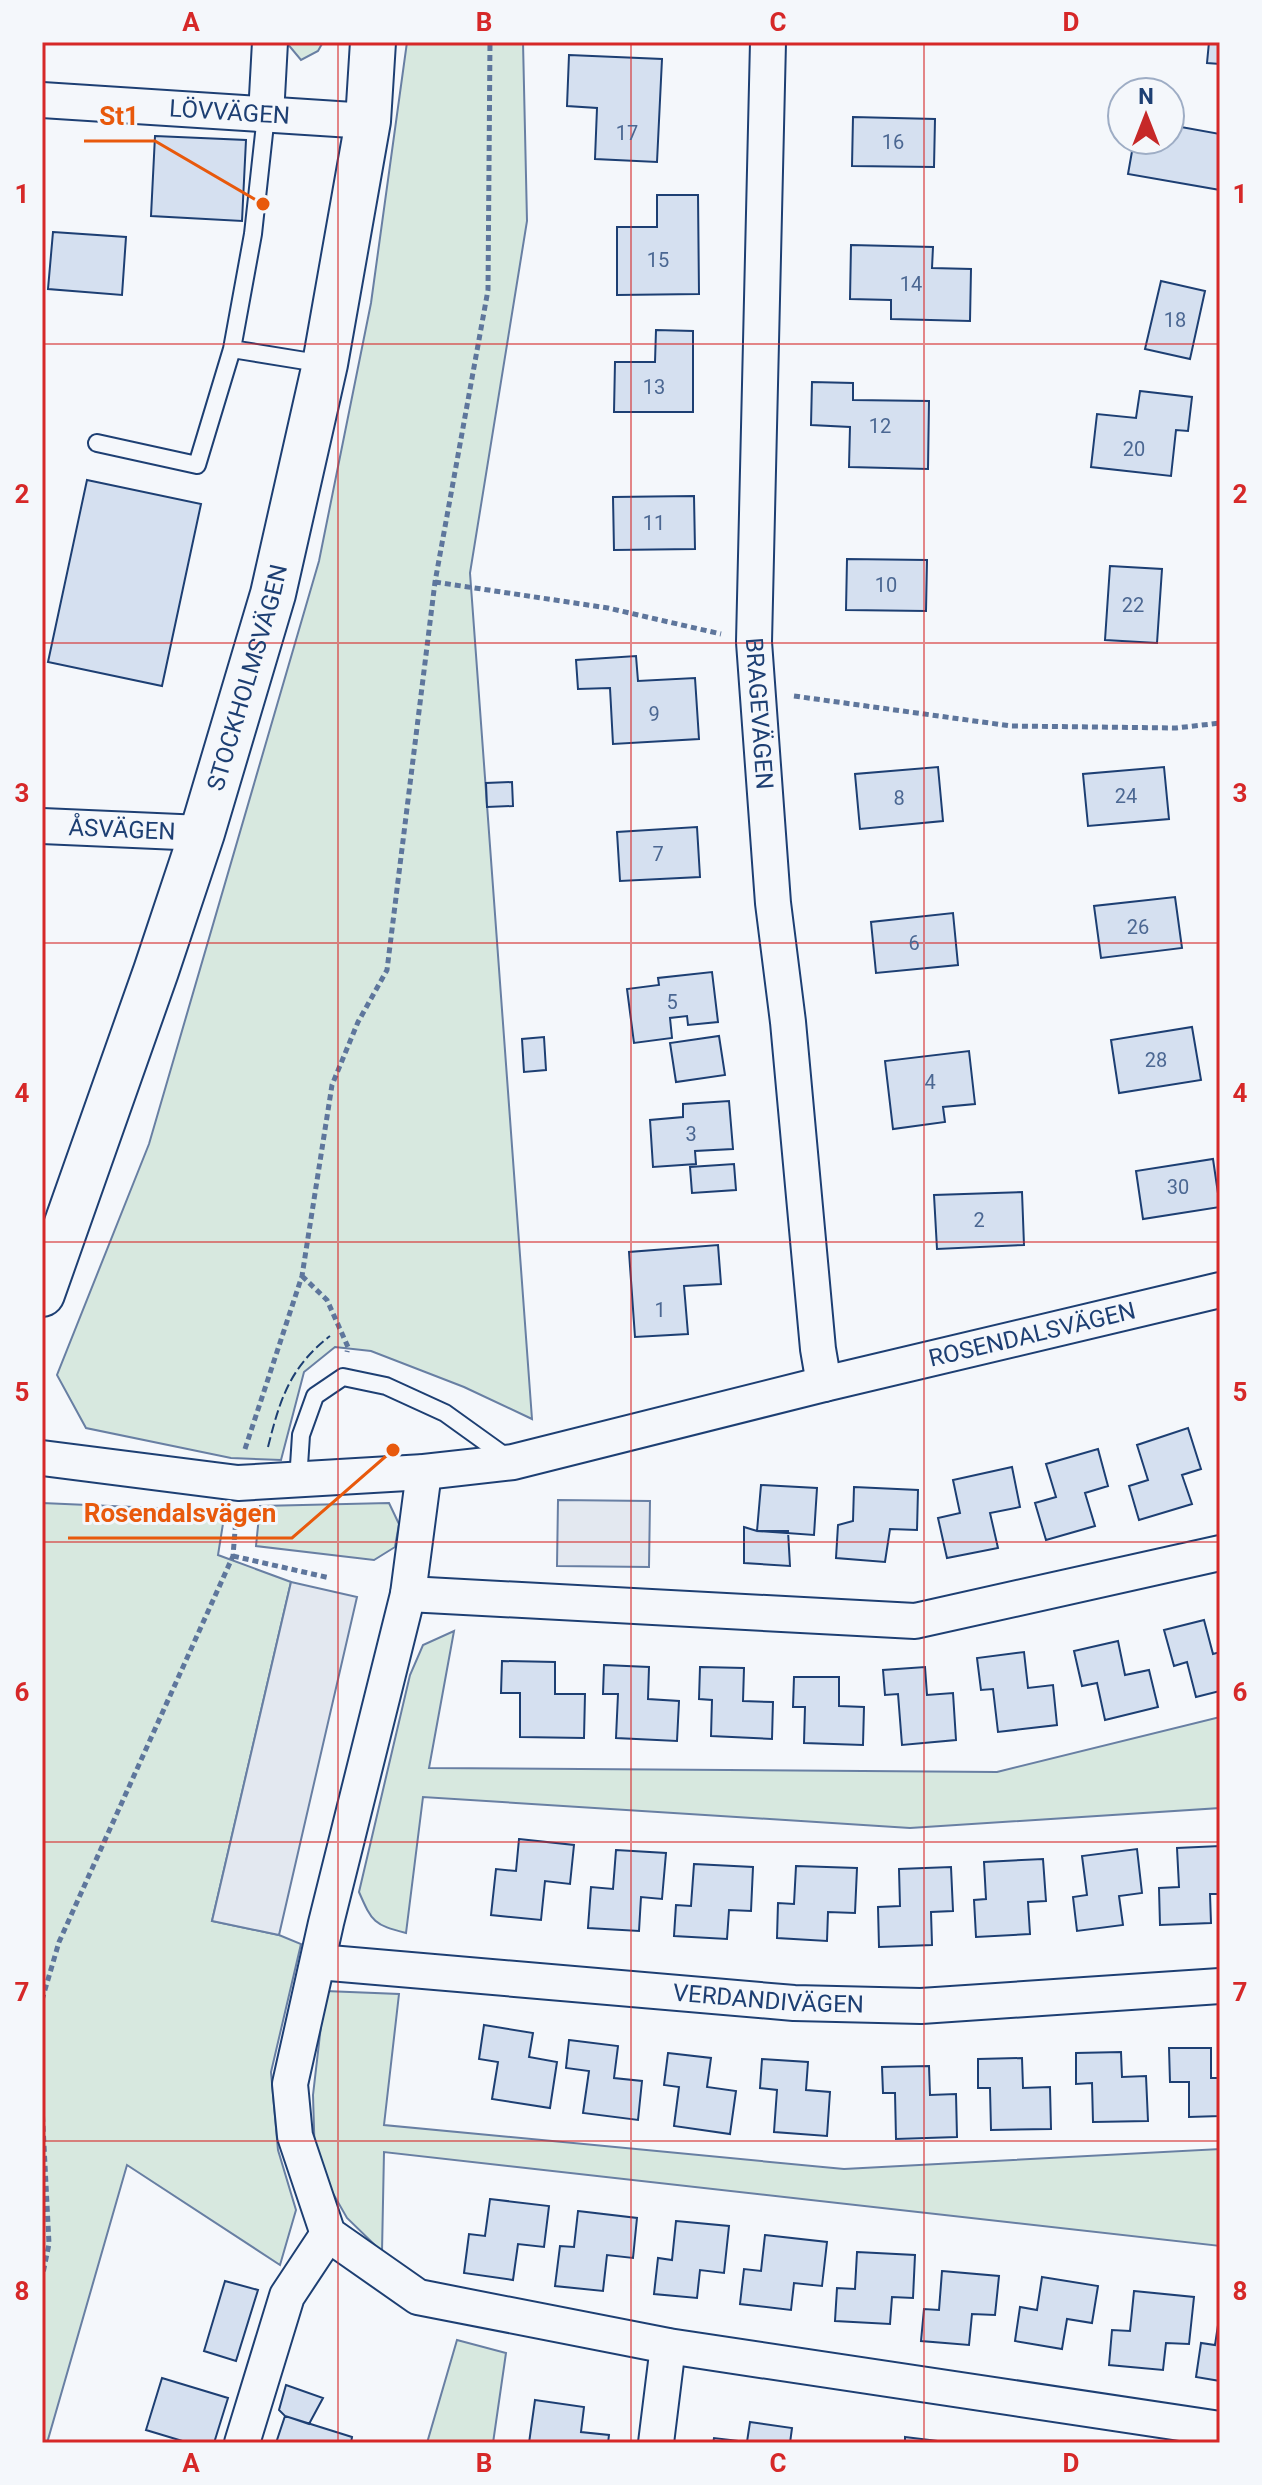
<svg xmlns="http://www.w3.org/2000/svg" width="1262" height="2485" viewBox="0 0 1262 2485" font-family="Roboto,sans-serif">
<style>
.green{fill:#d7e8df;stroke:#687fa3;stroke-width:2}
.parking{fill:#e3e8f0;stroke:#687fa3;stroke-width:2}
.building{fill:#d5e0f0;stroke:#1d3f73;stroke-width:2}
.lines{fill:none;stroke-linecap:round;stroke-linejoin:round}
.service-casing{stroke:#1d3f73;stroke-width:20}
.minor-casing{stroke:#1d3f73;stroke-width:38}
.secondary-casing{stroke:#1d3f73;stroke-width:48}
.path{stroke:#5e769c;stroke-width:5;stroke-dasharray:6 4;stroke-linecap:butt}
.service{stroke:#f4f7fb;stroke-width:16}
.minor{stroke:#f4f7fb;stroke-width:34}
.secondary{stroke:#f4f7fb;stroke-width:44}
.fence{stroke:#1d3f73;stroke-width:2;stroke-dasharray:10 4;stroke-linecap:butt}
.grid{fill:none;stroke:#d62828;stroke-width:2;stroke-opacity:0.55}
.labels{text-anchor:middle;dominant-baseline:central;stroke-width:6;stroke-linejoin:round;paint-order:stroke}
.number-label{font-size:20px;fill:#4b6792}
.street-label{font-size:24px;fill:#1d3f73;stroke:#f4f7fb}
.leader{fill:none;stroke:#e8590c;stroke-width:3}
.callout-dot{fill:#e8590c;stroke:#f4f7fb;stroke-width:3}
.callout-label{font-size:26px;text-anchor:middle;font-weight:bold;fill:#e8590c;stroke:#f4f7fb;stroke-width:6;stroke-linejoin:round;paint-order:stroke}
.neatline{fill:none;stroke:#d62828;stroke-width:3}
.grid-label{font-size:26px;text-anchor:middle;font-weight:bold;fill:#d62828}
</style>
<rect width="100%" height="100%" fill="#f4f7fb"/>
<path class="green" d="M286 42H323L318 51 301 60Z
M407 42H523L527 221 470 573 532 1419 464 1387 371 1351 335 1347 304 1372 281 1460 231 1458 86 1428 57 1375 149 1144 319 561 371 303Z
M42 1503 225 1511 218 1555 291 1582 212 1921 279 1935 301 1944 271 2072 278 2150 296 2210 280 2265 127 2165 47 2443H42Z
M389 1503 399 1524 395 1547 374 1560 256 1546 260 1506Z
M454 1631 429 1768 997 1772 1220 1717V1808L910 1828 423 1797 406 1933C374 1925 372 1922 359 1892L410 1675 423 1645Z
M325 1991 399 1994 384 2125 844 2169 1220 2149V2246L384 2152 382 2252 347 2218 315 2162 313 2095Z
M457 2340 506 2353 493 2443H427Z"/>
<path class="parking" d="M558 1500 650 1501 649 1567 557 1566Z
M291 1582 357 1597 279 1935 212 1921Z"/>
<path class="building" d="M1209 42H1220V64L1207 63Z
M569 55 662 59 657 162 595 159 597 108 567 106Z
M853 117 935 119 934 167 852 166Z
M1170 125 1220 134V190L1128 174 1134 140H1170Z
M155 136 246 140 242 221 151 216Z
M657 195H698L699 294 617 295V227H657Z
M53 232 126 237 122 295 48 289Z
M851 245 933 247 932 268 971 269 970 321 891 319V300L850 299Z
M1161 281 1205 291 1190 359 1145 349Z
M656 330 693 331V412H614L615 362H655Z
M812 382 853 383V400L929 401 928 469 849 467 850 427 811 425Z
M1140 391 1192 397 1188 431 1176 430 1171 476 1091 467 1097 414 1136 418Z
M87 480 201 504 162 686 48 662Z
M694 496 695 549 614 550 613 497Z
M847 559 927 560 926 611 846 610Z
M1110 566 1162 569 1157 643 1105 640Z
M636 656 638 681 695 678 699 739 613 744 610 688 578 689 576 660Z
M938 767 943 821 860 829 855 774Z
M1164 767 1169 819 1088 826 1083 774Z
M512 782 513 806 487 807 486 783Z
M697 827 700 877 620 881 617 832Z
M1175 897 1182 948 1101 958 1094 906Z
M953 913 958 965 876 973 871 922Z
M712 972 718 1022 688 1025 687 1016 670 1018 672 1038 634 1043 627 989 659 985 658 978Z
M1192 1027 1201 1080 1119 1093 1111 1040Z
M719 1036 725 1075 676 1082 670 1043Z
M544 1037 546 1070 524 1072 522 1039Z
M969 1051 975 1104 943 1107 945 1122 893 1129 885 1061Z
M729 1101 733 1149 695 1151 696 1164 653 1167 650 1120 683 1117V1104Z
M1213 1159 1220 1207 1143 1219 1136 1171Z
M734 1164 736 1190 692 1193 690 1167Z
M1022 1192 1024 1245 937 1249 934 1195Z
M718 1245 721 1284 684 1286 688 1334 635 1337 629 1252Z
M1188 1428 1201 1469 1182 1475 1192 1504 1139 1520 1129 1486 1148 1480 1137 1445Z
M1098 1449 1108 1486 1085 1493 1095 1526 1046 1540 1035 1503 1056 1497 1046 1464Z
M1012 1467 1020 1507 990 1513 998 1548 947 1558 938 1518 960 1513 953 1480Z
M761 1485 817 1488 814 1535 757 1531Z
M854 1487 918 1490 917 1530 890 1529 885 1562 836 1558 838 1525 853 1521Z
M744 1527 757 1531H788L790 1566 744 1563Z
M1204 1620 1213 1654 1220 1652V1691L1196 1697 1187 1662 1174 1666 1164 1630Z
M1118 1641 1125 1675 1149 1670 1158 1707 1105 1720 1097 1683 1082 1686 1074 1651Z
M1024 1652 1028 1688 1053 1685 1057 1725 998 1732 993 1689 981 1690 977 1658Z
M502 1661 555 1662V1694H585L584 1738 520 1737V1693H501Z
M604 1665 649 1667 648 1699 679 1701 677 1741 616 1738 618 1694H603Z
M700 1667 744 1668 743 1701 773 1702 772 1739 711 1736 712 1700 699 1699Z
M925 1667 927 1695 953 1693 956 1740 902 1745 898 1694 885 1695 883 1670Z
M794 1677H839V1706L864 1707 863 1745 804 1743 805 1707H793Z
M519 1839 574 1845 570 1884 545 1881 541 1920 491 1915 496 1869 516 1871Z
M1220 1846V1894H1210L1211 1923 1160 1925 1159 1888 1179 1887 1177 1848Z
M1137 1849 1142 1893 1119 1896 1123 1925 1077 1931 1073 1897 1087 1895 1082 1856Z
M616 1850 666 1853 662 1899 641 1897 639 1931 588 1928 591 1887 613 1889Z
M1043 1859 1046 1901 1028 1902 1030 1934 976 1937 974 1900 986 1899 984 1862Z
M694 1864 753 1867 751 1911 729 1910 727 1939 674 1936 676 1905 691 1906Z
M796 1866 857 1868 855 1913 828 1912 827 1941 777 1938 778 1903 794 1904Z
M951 1867 953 1911 931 1912 932 1945 879 1947 878 1907 900 1906 899 1869Z
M484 2025 533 2033 529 2057 557 2062 550 2108 492 2099 498 2062 479 2059Z
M569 2040 618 2046 614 2078 642 2081 638 2120 583 2113 589 2071 566 2068Z
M1169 2048H1211V2078H1220V2116L1189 2117V2082H1170Z
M1121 2052 1122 2077 1146 2076 1148 2121 1093 2122 1092 2083 1076 2084V2053Z
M668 2053 711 2058 707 2087 736 2091 730 2134 674 2126 679 2087 664 2085Z
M1022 2058 1023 2088 1050 2087 1051 2129 991 2130 990 2088H978V2059Z
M762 2059 808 2062 806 2090 830 2092 827 2136 774 2132 777 2090 760 2088Z
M929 2066 930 2095 956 2094 957 2137 896 2139 895 2093H883L882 2067Z
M490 2199 549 2206 544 2247 518 2244 513 2280 464 2273 469 2234 485 2236Z
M578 2211 637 2218 633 2258 607 2255 603 2291 555 2286 560 2246 574 2247Z
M676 2221 729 2226 724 2273 700 2270 697 2298 654 2294 658 2258 672 2260Z
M765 2235 827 2242 822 2286 794 2283 791 2310 740 2304 744 2269 761 2271Z
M857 2252 915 2255 913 2298 892 2297 890 2324 835 2321 837 2288 855 2289Z
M942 2271 999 2276 995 2315 972 2314 969 2345 921 2341 924 2309 939 2310Z
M1042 2277 1098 2286 1092 2323 1067 2319 1062 2349 1015 2341 1020 2307 1037 2310Z
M225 2281 258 2290 236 2361 204 2351Z
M1134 2291 1194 2297 1189 2344 1166 2343 1163 2370 1109 2365 1112 2330 1130 2331Z
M1220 2312V2381L1196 2377 1201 2343 1215 2345Z
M162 2378 228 2398 214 2443H189L146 2430Z
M286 2385 323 2398 309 2424 285 2416 279 2410Z
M535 2400 584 2407 581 2432 609 2435 608 2443H529Z
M285 2416 352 2437 351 2443H276Z
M750 2422 792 2428 790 2443H713L714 2438 747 2442Z
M905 2437 954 2443H905Z"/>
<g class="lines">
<g class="service-casing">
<path id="service" d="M266 115 253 234 232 349 324 364
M97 443 197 465 232 349
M298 1481 301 1435 315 1396 343 1377 386 1386 445 1413 509 1459"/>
</g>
<g class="minor-casing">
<g id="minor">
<path id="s1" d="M768 42 754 642 773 903 788 1022 818 1349 824 1384"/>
<path id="s2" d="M42 100 368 121"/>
<path d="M266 115 270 42"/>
<path id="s3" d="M42 826 202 833"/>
<path id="s4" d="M42 1458 238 1483 424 1472 513 1462 824 1384 1220 1290"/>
<path d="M424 1472 408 1594 326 1923 290 2084 295 2136 328 2234 418 2297 668 2346 1220 2429"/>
<path d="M408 1594 915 1621 1220 1553"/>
<path id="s5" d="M318 1962 794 2003 921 2006 1220 1986"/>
<path d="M242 2443 287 2296 328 2234"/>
<path d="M656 2443 668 2346"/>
</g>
</g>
<g class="secondary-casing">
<g id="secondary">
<path id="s6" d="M42 1294 156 971 202 833 273 594 325 364 368 121 373 42"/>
</g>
</g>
<path class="path" d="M435 582 608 608 721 634
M794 696 1011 726 1176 728 1220 723
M302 1276 327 1300 348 1347 347 1352
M245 1449 302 1276 332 1085 358 1022 387 970 435 582 488 290 490 42
M233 1556 330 1578
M42 2000 59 1942 233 1556 236 1518
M42 2106 49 2244 42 2278"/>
<use href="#service" class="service"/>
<use href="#minor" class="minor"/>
<use href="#secondary" class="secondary"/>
<path class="fence" d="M268 1447C280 1399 290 1367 330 1336"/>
</g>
<path class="grid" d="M338 42V2443M631 42V2443M924 42V2443M42 344H1220M42 643H1220M42 943H1220M42 1242H1220M42 1542H1220M42 1842H1220M42 2141H1220"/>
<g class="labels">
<g class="number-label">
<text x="627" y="133">17</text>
<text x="893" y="142">16</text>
<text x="658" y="260">15</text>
<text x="911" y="284">14</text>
<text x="1175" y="320">18</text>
<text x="654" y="387">13</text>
<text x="880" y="426">12</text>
<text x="1134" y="449">20</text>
<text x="654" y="523">11</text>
<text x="886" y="585">10</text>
<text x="1133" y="605">22</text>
<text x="654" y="714">9</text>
<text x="1126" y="796">24</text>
<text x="899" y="798">8</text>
<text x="658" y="854">7</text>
<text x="1138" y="927">26</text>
<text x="914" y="943">6</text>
<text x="672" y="1002">5</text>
<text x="1156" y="1060">28</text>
<text x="930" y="1082">4</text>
<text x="691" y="1134">3</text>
<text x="1178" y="1187">30</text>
<text x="979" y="1220">2</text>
<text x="660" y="1310">1</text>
</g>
<g class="street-label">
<text stroke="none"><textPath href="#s2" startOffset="188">LÖVVÄGEN</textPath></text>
<text stroke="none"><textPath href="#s6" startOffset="650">STOCKHOLMSVÄGEN</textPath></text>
<text stroke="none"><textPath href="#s1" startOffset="672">BRAGEVÄGEN</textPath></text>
<text stroke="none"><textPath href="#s3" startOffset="80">ÅSVÄGEN</textPath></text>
<text stroke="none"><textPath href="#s4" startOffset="1008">ROSENDALSVÄGEN</textPath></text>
<text stroke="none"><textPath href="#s5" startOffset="452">VERDANDIVÄGEN</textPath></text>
</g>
</g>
<path class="leader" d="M263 204L155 141H84M393 1450L292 1538H68"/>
<g class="callout-dot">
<circle cx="263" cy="204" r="8"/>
<circle cx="393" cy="1450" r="8"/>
</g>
<g class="callout-label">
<text x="119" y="125">St1</text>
<text x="180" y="1522">Rosendalsvägen</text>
</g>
<rect width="1262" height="2485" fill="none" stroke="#f4f7fb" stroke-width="88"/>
<g transform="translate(1146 116)"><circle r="38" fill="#f4f7fb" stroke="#9eadc5" stroke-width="2"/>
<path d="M0-6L14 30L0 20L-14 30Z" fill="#c62828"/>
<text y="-12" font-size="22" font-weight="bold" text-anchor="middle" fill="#1d3f73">N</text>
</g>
<rect x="44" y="44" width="1174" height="2397" class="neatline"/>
<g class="grid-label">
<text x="191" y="31">A</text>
<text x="484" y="31">B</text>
<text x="778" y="31">C</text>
<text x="1071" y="31">D</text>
<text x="22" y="203">1</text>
<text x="1240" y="203">1</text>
<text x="22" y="503">2</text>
<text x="1240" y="503">2</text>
<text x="22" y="802">3</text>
<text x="1240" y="802">3</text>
<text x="22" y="1102">4</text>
<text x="1240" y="1102">4</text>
<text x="22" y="1401">5</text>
<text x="1240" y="1401">5</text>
<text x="22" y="1701">6</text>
<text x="1240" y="1701">6</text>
<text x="22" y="2001">7</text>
<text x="1240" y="2001">7</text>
<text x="22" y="2300">8</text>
<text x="1240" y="2300">8</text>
<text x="191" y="2472">A</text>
<text x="484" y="2472">B</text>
<text x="778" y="2472">C</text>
<text x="1071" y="2472">D</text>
</g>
</svg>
